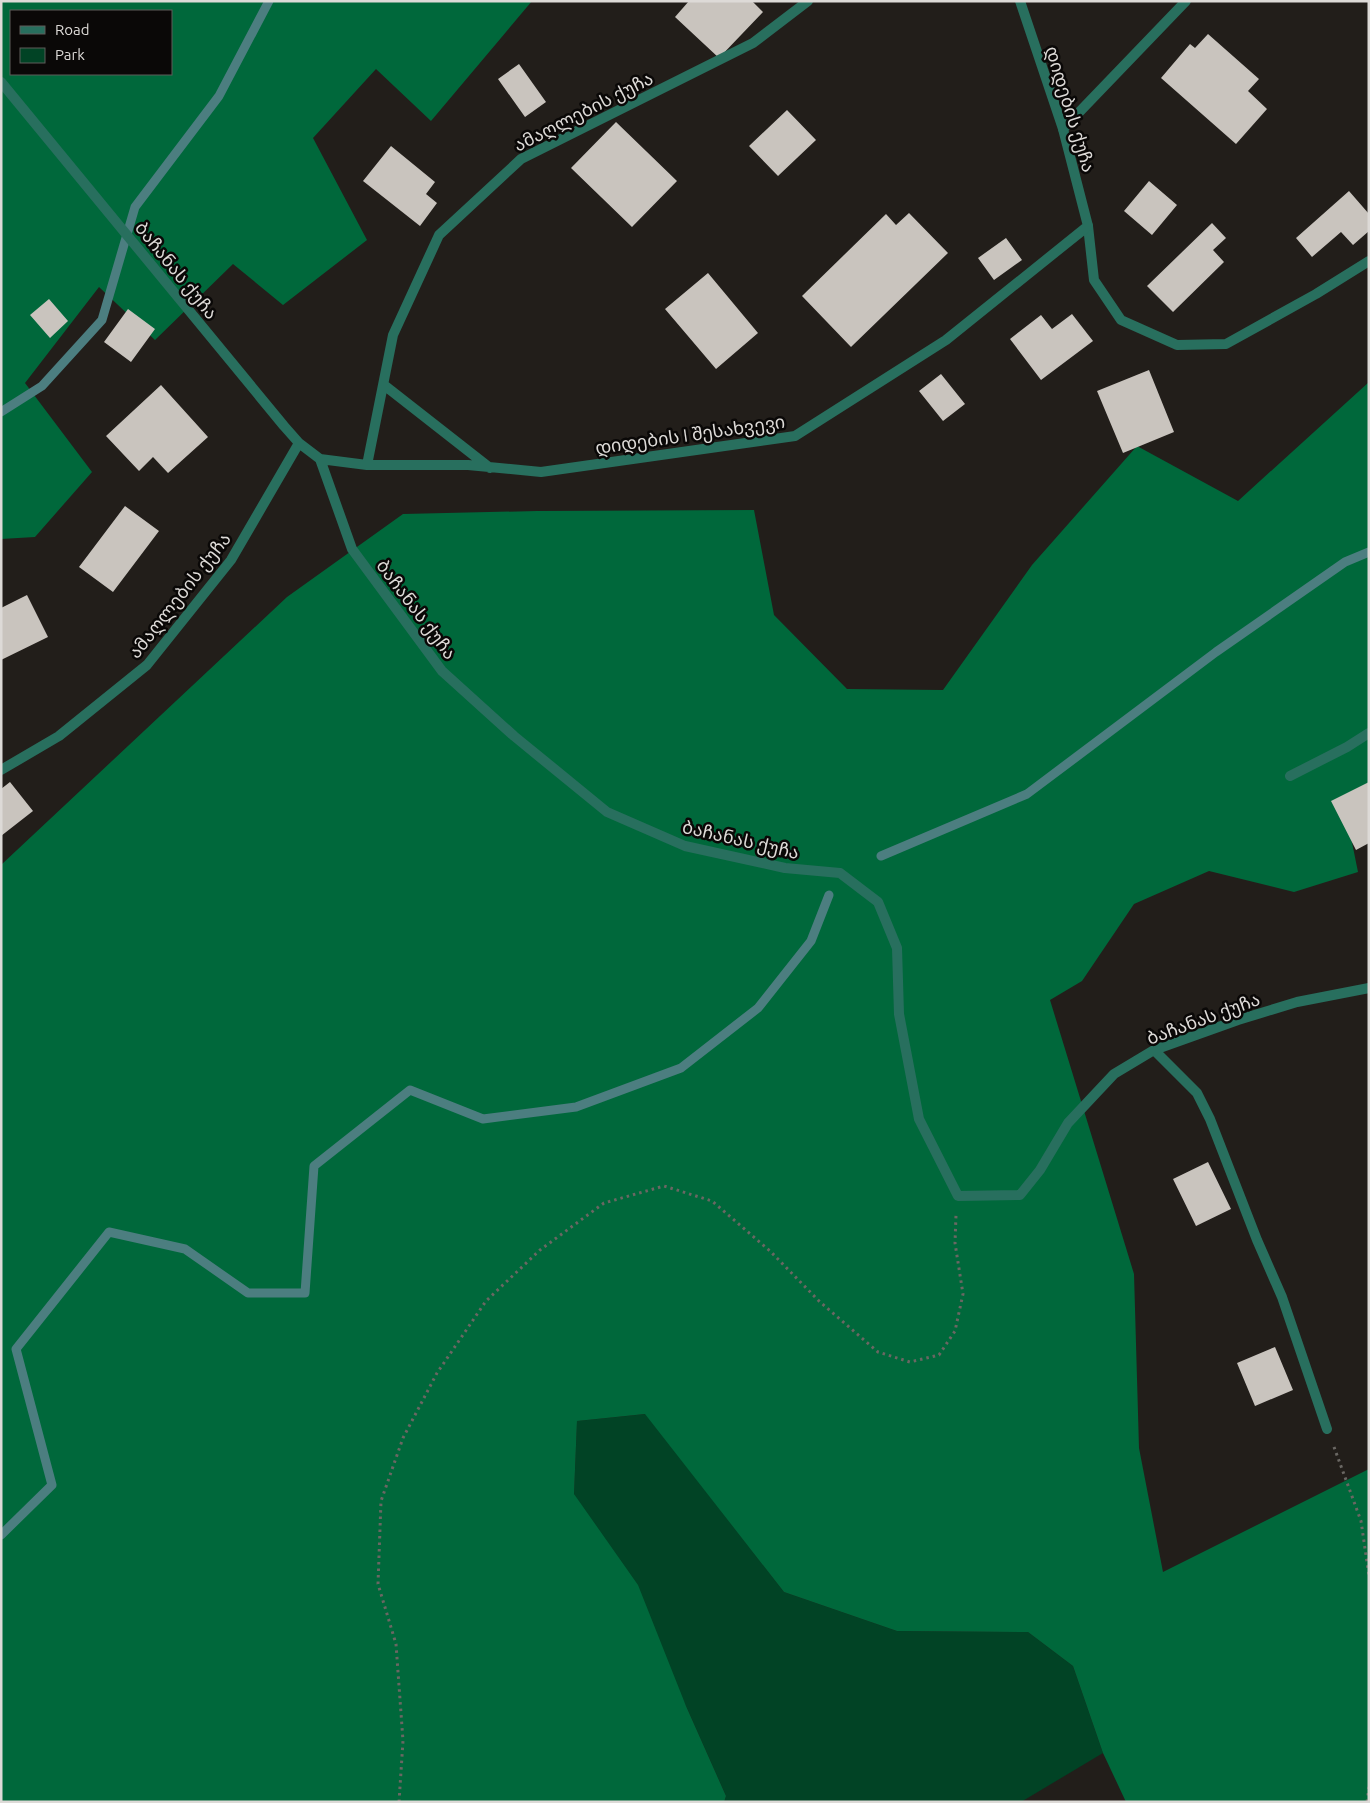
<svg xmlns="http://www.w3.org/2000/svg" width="1370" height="1803" viewBox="0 0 1370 1803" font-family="Ubuntu,'Noto Sans Georgian',sans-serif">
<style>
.green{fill:#014325}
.forest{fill:#00683b;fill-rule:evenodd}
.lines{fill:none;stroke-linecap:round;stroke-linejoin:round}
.stream{stroke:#4c7e80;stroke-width:9}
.building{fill:#c9c4be}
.path{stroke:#6a6763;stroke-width:3;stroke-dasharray:2.5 4;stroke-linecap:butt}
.service{stroke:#286f5e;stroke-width:10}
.minor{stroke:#286f5e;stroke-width:10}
.labels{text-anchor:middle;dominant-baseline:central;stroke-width:5;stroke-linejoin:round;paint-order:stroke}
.street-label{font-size:18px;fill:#dddad7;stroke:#0a0807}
</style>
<rect width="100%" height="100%" fill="#221e1a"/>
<path class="green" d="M646 1414 784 1592 897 1631 1028 1632 1073 1666 1103 1753 1021 1802H724L726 1796 686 1706 574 1494 577 1421Z"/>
<path class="forest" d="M1 1H532L431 121 376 69 313 138 367 240 283 305 233 264 155 340 99 287 25 383 92 472 35 537 1 539ZM11 11H171V74H11Z
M1369 382V783L1343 798 1358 872 1294 892 1209 871 1134 904 1082 981 1050 1000 1134 1274 1139 1448 1163 1572 1369 1469V1802H1126L1103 1753 1073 1666 1028 1632 897 1631 784 1592 645 1414 577 1421 574 1494 638 1585 686 1706 726 1796 724 1802H1V865L287 597 403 514 537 511 754 510 774 615 847 689 943 690 1032 565 1137 446 1238 501Z"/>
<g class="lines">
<path class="stream" d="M1 412 42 386 102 320 135 207 219 96 269 1
M881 856 1027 794 1216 652 1345 562 1369 552
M1 1535 52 1485 16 1349 109 1232 185 1249 248 1293H305L314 1166 410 1090 483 1119 576 1107 681 1068 758 1008 811 941 829 895"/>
</g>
<path class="building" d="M689 1H752L763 12 719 58 675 17Z
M1208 34 1259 79 1248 91 1267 109 1236 144 1161 78 1190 44 1195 48Z
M519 64 546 102 525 117 498 79Z
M787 110 816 140 778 176 749 146Z
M616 122 677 181 632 227 571 168Z
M391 146 435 182 426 194 437 203 420 226 363 181Z
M1149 181 1177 205 1152 235 1124 211Z
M1349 191 1369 214V231L1353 245 1341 232 1312 257 1296 238Z
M909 213 948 253 851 347 802 296 886 214 896 225Z
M1212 223 1226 238 1213 250 1224 262 1173 312 1147 286Z
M1006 238 1022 260 994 280 978 258Z
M708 273 758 333 716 369 665 309Z
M49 299 68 321 50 338 30 315Z
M128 309 155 329 131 362 104 342Z
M1072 314 1093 341 1041 380 1010 339 1041 315 1052 329Z
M1149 370 1174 432 1123 453 1097 391Z
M941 374 965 404 943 421 919 391Z
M161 385 208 437 168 473 153 457 139 471 106 436Z
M125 506 159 531 113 592 79 567Z
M27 595 48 637 1 660V608Z
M10 782 33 811 1 836V789Z
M1369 782V843L1356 850 1331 801Z
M1208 1162 1231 1209 1196 1226 1173 1179Z
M1275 1347 1293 1390 1255 1406 1237 1363Z"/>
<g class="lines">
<path class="path" d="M1334 1447 1361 1521 1369 1576
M399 1802 403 1741 396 1644 378 1584 381 1501 403 1438 437 1373 486 1301 540 1250 604 1203 664 1186 712 1201 770 1251 820 1302 878 1352 910 1362 939 1355 955 1331 963 1294 955 1243 956 1215
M1367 1802 1369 1787"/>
<path class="service" d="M1063 129 1186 1
M1088 226 1094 280 1121 320 1177 345 1226 344 1316 294 1369 261"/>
<path class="minor" d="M1 82 284 426 299 443 320 459 352 549 442 671 514 736 607 812 685 846 785 868 840 873 878 902 897 948 899 1014 919 1119 958 1196 1020 1195 1040 1170 1068 1123 1114 1074 1154 1050 1238 1020 1297 1002 1369 988
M384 385 490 468
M320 459 367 465H468L541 472 795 436 946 340 1088 226 1063 129 1020 1
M367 465 393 335 439 235 521 159 753 43 808 1
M1 770 59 736 147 665 231 560 299 443
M1290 776 1347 747 1369 733
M1154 1050 1197 1093 1210 1119 1257 1240 1282 1297 1327 1429"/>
</g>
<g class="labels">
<g class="street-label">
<text transform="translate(1071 109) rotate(73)">დიდების ქუჩა</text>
<text transform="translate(583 111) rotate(-27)">ამაღლების ქუჩა</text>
<text transform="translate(177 270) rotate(51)">ბაჩანას ქუჩა</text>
<text transform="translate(690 434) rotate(-8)">დიდების I შესახვევი</text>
<text transform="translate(179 595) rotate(-52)">ამაღლების ქუჩა</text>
<text transform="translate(417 609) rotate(53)">ბაჩანას ქუჩა</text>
<text transform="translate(741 839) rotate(13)">ბაჩანას ქუჩა</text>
<text transform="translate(1203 1018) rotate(-20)">ბაჩანას ქუჩა</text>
</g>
</g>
<rect width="1370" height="1803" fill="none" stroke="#dddad7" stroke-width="5"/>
<rect x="10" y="10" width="162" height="65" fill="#0a0807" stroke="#5e5c5a"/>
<rect x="20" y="26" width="25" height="8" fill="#286f5e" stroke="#5e5c5a"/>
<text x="55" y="35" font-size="15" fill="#dddad7">Road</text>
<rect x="20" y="48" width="25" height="15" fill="#014325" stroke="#5e5c5a"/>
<text x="55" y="60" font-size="15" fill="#dddad7">Park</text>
</svg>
